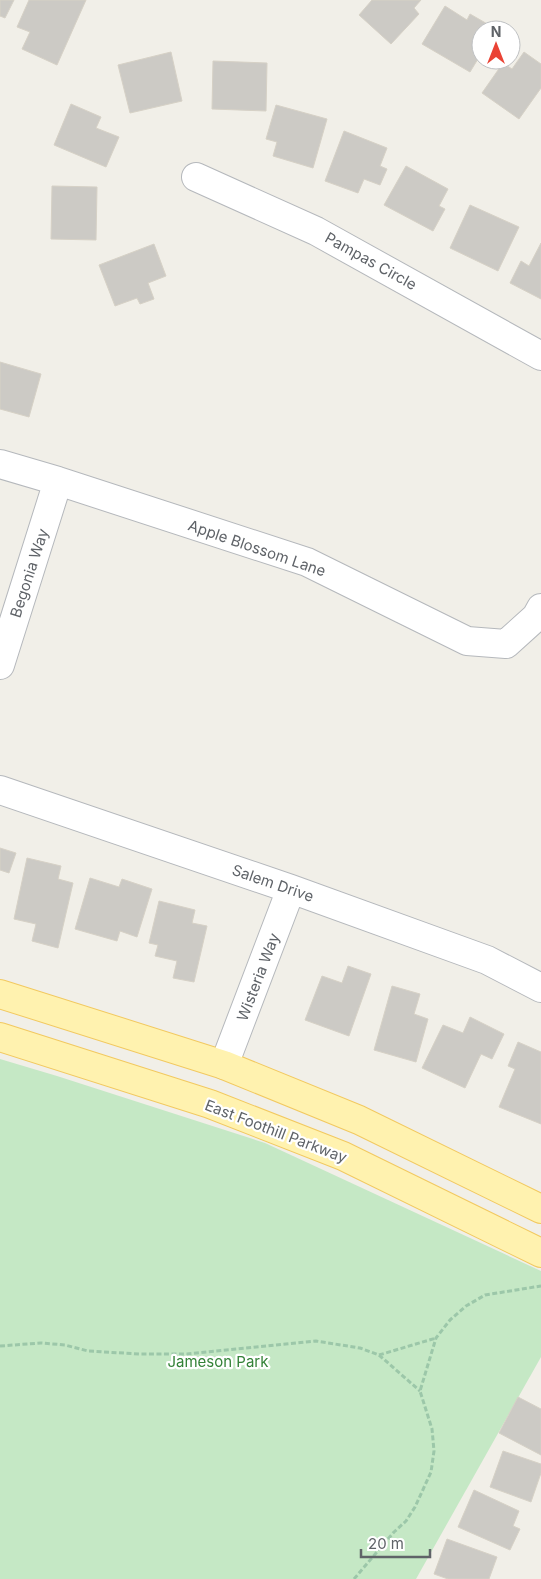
<svg xmlns="http://www.w3.org/2000/svg" width="541" height="1579" viewBox="0 0 541 1579" font-family="Inter,sans-serif">
<style>
.green{fill:#c5e8c5}
.building{fill:#cccac5;stroke:#d6d1c6}
.lines{fill:none;stroke-linecap:round;stroke-linejoin:round}
.minor-casing{stroke:#b5b8bc;stroke-width:30}
.major-casing{stroke:#f2c960;stroke-width:30}
.path{stroke:#9cc7a9;stroke-width:3;stroke-dasharray:5 2.5;stroke-linecap:butt}
.minor{stroke:#fff;stroke-width:28}
.major{stroke:#fff2af;stroke-width:28}
.labels{text-anchor:middle;dominant-baseline:central;stroke-width:4.5;stroke-linejoin:round;paint-order:stroke}
.street-label{font-size:15px;fill:#5f6368;stroke:#fff}
.park-label{font-size:15px;fill:#348238;stroke:#fff}
</style>
<rect width="100%" height="100%" fill="#f1efe8"/>
<path class="green" d="M0 1059 57 1076 265 1143 541 1271V1357L416 1579H0Z"/>
<path class="building" d="M0 0H14L5 18 0 16Z
M29 0H86L57 65 22 49 30 32 17 27Z
M372 0H421L414 8 419 14 391 44 359 15Z
M445 6 467 20 470 14 496 29 481 30V54L470 72 422 44Z
M171 52 182 101 130 113 118 65Z
M524 52 541 64V88L519 119 482 93 503 63 512 69Z
M213 61 267 63 266 111 212 109Z
M71 104 101 117 96 128 119 137 106 167 54 145Z
M276 105 327 119 313 168 273 156 277 142 266 139Z
M344 131 387 148 380 166 387 169 380 185 364 179 358 193 325 181Z
M406 166 448 189 439 206 445 209 433 231 384 205Z
M52 186 97 187 96 240 51 239Z
M470 205 519 227 498 271 450 248Z
M541 243V299L510 283 521 261 529 266Z
M154 244 166 276 148 283 154 299 140 304 137 298 115 306 99 265Z
M0 362 41 374 29 417 0 409Z
M0 848 16 853 9 873 0 870Z
M27 858 61 866 58 879 73 883 58 948 32 941 36 924 14 919Z
M90 878 119 887 122 879 152 889 137 937 120 931 117 941 75 929Z
M159 901 195 910 192 923 207 926 194 982 173 978 177 961 155 956 158 945 149 943Z
M348 966 371 974 349 1036 305 1020 322 976 342 983Z
M392 986 420 994 414 1014 428 1019 416 1062 374 1050Z
M470 1017 504 1034 492 1059 481 1054 465 1088 422 1068 443 1025 463 1033Z
M518 1042 541 1052V1124L499 1107 515 1069 508 1066Z
M518 1397 541 1409V1455L499 1433Z
M503 1451 541 1464V1473L531 1502 490 1487Z
M474 1490 519 1511 513 1526 520 1529 510 1550 458 1527Z
M447 1539 497 1557 489 1579H448L434 1574Z"/>
<g class="lines">
<g class="minor-casing">
<path id="minor" d="M196 177 316 231 541 356
M0 464 58 481 307 562 467 641 506 644 536 617 541 608
M0 665 58 481
M0 790 291 889 487 960 541 988
M224 1065 291 889"/>
</g>
<g class="major-casing">
<path id="major" d="M0 994 224 1065 359 1120 541 1209
M0 1037 210 1104 343 1156 541 1253"/>
</g>
<path class="path" d="M0 1346 41 1343 65 1345 88 1351 139 1354H187L316 1341 360 1348 379 1355 436 1338
M379 1355 420 1391
M354 1579 394 1532 406 1521 415 1507 431 1472 434 1451 432 1429 420 1391 436 1338 450 1320 466 1306 485 1295 541 1286"/>
<use href="#minor" class="minor"/>
<use href="#major" class="major"/>
</g>
<g class="labels">
<g class="street-label">
<text transform="translate(371 261) rotate(29)">Pampas Circle</text>
<text transform="translate(257 548) rotate(19)">Apple Blossom Lane</text>
<text transform="translate(29 573) rotate(-72)">Begonia Way</text>
<text transform="translate(273 883) rotate(19)">Salem Drive</text>
<text transform="translate(258 977) rotate(-69)">Wisteria Way</text>
<text transform="translate(276 1131) rotate(21)">East Foothill Parkway</text>
</g>
<g class="park-label">
<text x="218" y="1361">Jameson Park</text>
</g>
</g>
<g transform="translate(496 45)"><circle r="24" fill="#ffffff" stroke="#bfc1c3"/>
<path d="M0-4L9 19L0 12L-9 19Z" fill="#ea4335"/>
<text y="-8" font-size="14" font-weight="bold" text-anchor="middle" fill="#5f6368">N</text>
</g>
<path d="M361 1549v8h69v-8" fill="none" stroke="#5f6368" stroke-width="2.5"/>
<text x="368" y="1549" font-size="15" fill="#5f6368" stroke="#ffffff" stroke-width="4" paint-order="stroke">20 m</text>
</svg>
